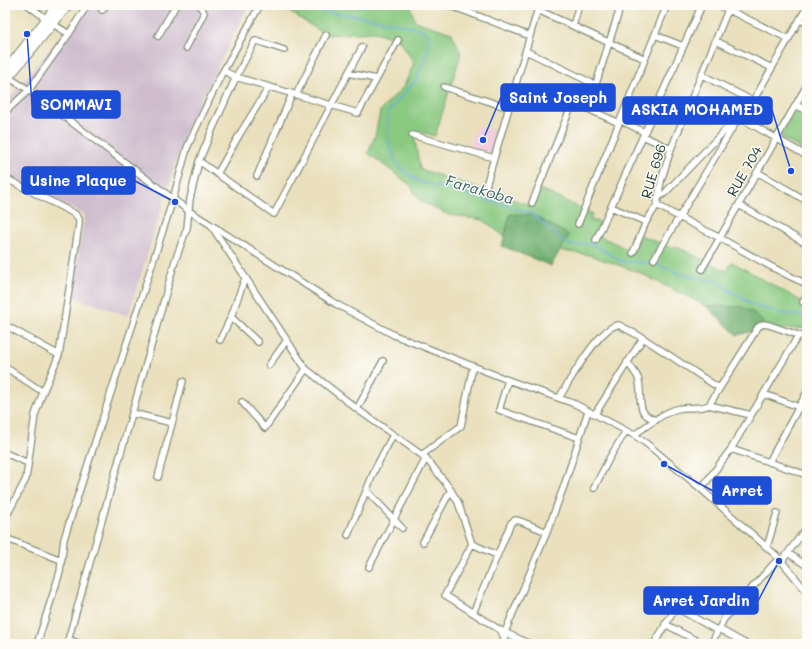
<svg xmlns="http://www.w3.org/2000/svg" width="812" height="649" viewBox="0 0 812 649" font-family="Mali,sans-serif">
<style>
.built{fill:#f3cfde}
.industrial{fill:#cfbdce}
.green{fill:#89c980;stroke:#54835a}
.forest{fill:#6ead6e;stroke:#467551}
.lines{fill:none;stroke-linecap:round;stroke-linejoin:round}
.stream{stroke:#67abdd;stroke-width:1.5}
.minor-casing{stroke:#848e78;stroke-width:8}
.primary-casing{stroke:#848e78;stroke-width:11}
.minor{stroke:#fff;stroke-width:5.5}
.primary{stroke:#fff;stroke-width:9}
.labels{text-anchor:middle;dominant-baseline:central;stroke-width:3;stroke-linejoin:round;paint-order:stroke}
.street-label{font-size:14px;fill:#1f3d34;stroke:#fdfcf7}
.water-label{font-size:15px;font-style:italic;fill:#355e67;stroke:#fdfcf7}
.leader{fill:none;stroke:#1d4ed8;stroke-width:1.5}
.callout-dot{fill:#1d4ed8;stroke:#fdfcf7;stroke-width:1.5}
.callout{fill:#1d4ed8;stroke:#1d4ed8;stroke-width:1.5}
.callout-label{font-size:15px;text-anchor:middle;font-weight:bold;fill:#fff}
</style>
<rect width="100%" height="100%" fill="#fdfcf7"/>
<filter id="ink" filterUnits="userSpaceOnUse"><feTurbulence type="fractalNoise" baseFrequency=".025" numOctaves="2"/><feDisplacementMap in="SourceGraphic" scale="8" xChannelSelector="R" yChannelSelector="G"/><feConvolveMatrix kernelMatrix="1 2 1 2 8 2 1 2 1" color-interpolation-filters="sRGB"/></filter>
<filter id="wash" filterUnits="userSpaceOnUse"><feTurbulence type="fractalNoise" baseFrequency=".012" numOctaves="4" result="noise"/><feDisplacementMap in="SourceGraphic" scale="16" xChannelSelector="R" yChannelSelector="G"/><feGaussianBlur stdDeviation="0.9" result="paint"/><feColorMatrix in="noise" values="0 0 0 0 0 0 0 0 0 0 0 0 0 0 0 0 0 1.4 0 .05"/><feComposite in="paint" operator="in"/></filter>
<g filter="url(#wash)">
<rect width="100%" height="100%" fill="#eae0bd"/>
<path class="built" d="M476 126 497 132 490 155 469 149Z"/>
<path class="industrial" d="M87 5H249L187 128 128 316 71 296 85 215 5 178V103Z"/>
<path class="green" d="M279 5H339L359 8 360 5H410L415 21 452 33 461 54 435 136 417 131 415 140 420 169 530 205 538 188 593 214 590 220 600 222 599 236 634 252 640 235 672 248 675 246 727 271 732 262 803 302 807 296V328L770 330 755 314 742 307 706 306 638 272 589 255 556 250 505 237 483 220 449 215 420 201 410 185 368 153 375 136 380 111 404 86 414 63 399 40 375 32 326 35Z
M796 108 807 114V153L780 137Z"/>
<path class="forest" d="M510 214 533 215 569 235 551 266 502 246Z
M706 306 742 307 755 314 770 330H758L737 335Z"/>
<g class="lines">
<path class="stream" d="M308 5 323 12 360 16 421 29 428 35 430 43 423 63 416 80 388 112V141L397 164 409 175 420 182 466 194 531 213 551 231 569 245 593 244 622 262 653 263 683 275 715 281 753 305 780 313 807 316"/>
</g>
</g>
<g filter="url(#ink)">
<g class="lines">
<g class="minor-casing">
<path id="minor" d="M447 5 465 11 530 36
M718 5 789 39
M102 10 107 5
M538 10 645 59
M800 19 807 24
M573 26 579 5
M69 34 87 5
M655 35 683 46
M158 36 176 5
M716 41 772 68
M186 48 204 13 200 5
M526 51 596 85
M224 71 236 77 358 113 398 40
M348 73 376 79
M702 75 753 101
M6 76 29 90 189 211 336 304 394 335 508 380 575 404 634 435 647 444 701 489 779 558 807 592
M444 87 509 108
M296 95 326 35
M796 105 807 111
M588 109 621 5
M5 112 29 90 69 34 53 24 28 5
M620 120 644 132
M412 135 494 158
M643 136 671 149
M199 161 274 214 362 47
M757 172 807 201
M217 174 241 132 269 87
M257 176 292 94
M5 178 75 214 79 219V224L59 355 43 392 35 415 26 479 5 519
M485 189 539 5
M657 198 665 193 753 101 807 7
M532 203 573 102 619 123
M657 205C678 217 699 227 720 238 749 254 776 271 807 284
M739 205 807 244
M611 207 646 222
M578 224 667 5
M212 227 306 369 357 409 426 458 448 486 458 502 472 544 445 595 500 630 530 644
M596 240 702 5
M633 253 646 222 657 205 661 181 671 149 730 5
M654 259 739 117 807 156
M702 269 807 85
M803 302 807 294
M231 317 258 342
M5 325 59 355
M220 340 231 317 245 278
M627 362C631 367 636 373 638 378 644 395 633 414 656 420
M269 365 287 340
M5 367 43 392
M508 380 499 410 579 438
M764 394 807 410
M559 398C569 382 600 325 619 325L643 338 719 388
M242 402 265 428 306 369
M709 405 751 415
M357 409 383 361
M132 413 172 423
M595 414 643 338
M634 435C647 426 662 413 677 409 687 406 700 410 709 405L758 327 763 324 769 325 807 338
M731 449 807 475
M5 453 28 463
M423 454 461 426 473 366
M769 462 807 392
M158 477 183 381
M594 488 610 457 626 431
M701 489 731 449 798 336
M367 491 402 528
M348 535 376 467 393 435
M5 538 61 560
M423 542 451 490
M472 544 497 555
M767 547 777 513
M788 553 807 566
M782 561 807 527
M369 567 426 458
M473 613 511 523 515 520 520 521 547 532
M665 624 703 644
M719 629 746 644
M501 631 507 644
M505 632 547 532 564 486 588 411
M68 639 80 644
M37 644 60 572 64 539 173 199 187 148 196 128 221 75 260 5
M67 644 175 261 187 228 190 199 199 161 213 128 236 77 255 41H257L284 50
M654 644 675 609 677 608 718 631
M711 644 724 619 779 558"/>
</g>
<g class="primary-casing">
<path id="primary" d="M5 72 58 5
M5 81 68 5"/>
</g>
<use href="#minor" class="minor"/>
<use href="#primary" class="primary"/>
</g>
</g>
<g class="labels">
<g class="street-label">
<text transform="translate(653 171) rotate(-74)">RUE 696</text>
<text transform="translate(744 171) rotate(-60)">RUE 704</text>
</g>
<g class="water-label">
<text transform="translate(480 189) rotate(16)">Farakoba</text>
</g>
</g>
<path class="leader" d="M483 140L501 97M27 34L32 105M791 171L772 110M175 202L135 181M664 464L713 491M779 561L758 601"/>
<g class="callout-dot">
<circle cx="483" cy="140" r="4"/>
<circle cx="27" cy="34" r="4"/>
<circle cx="791" cy="171" r="4"/>
<circle cx="175" cy="202" r="4"/>
<circle cx="664" cy="464" r="4"/>
<circle cx="779" cy="561" r="4"/>
</g>
<g class="callout">
<rect x="501" y="84" width="114" height="27" rx="4"/>
<rect x="32" y="91" width="88" height="27" rx="4"/>
<rect x="623" y="97" width="149" height="27" rx="4"/>
<rect x="22" y="167" width="113" height="27" rx="4"/>
<rect x="713" y="477" width="58" height="27" rx="4"/>
<rect x="644" y="587" width="114" height="27" rx="4"/>
</g>
<g class="callout-label">
<text x="558" y="103">Saint Joseph</text>
<text x="76" y="110">SOMMAVI</text>
<text x="697" y="115">ASKIA MOHAMED</text>
<text x="78" y="186">Usine Plaque</text>
<text x="742" y="496">Arret</text>
<text x="701" y="606">Arret Jardin</text>
</g>
<rect width="812" height="649" fill="none" stroke="#fdfcf7" stroke-width="20"/>
</svg>
